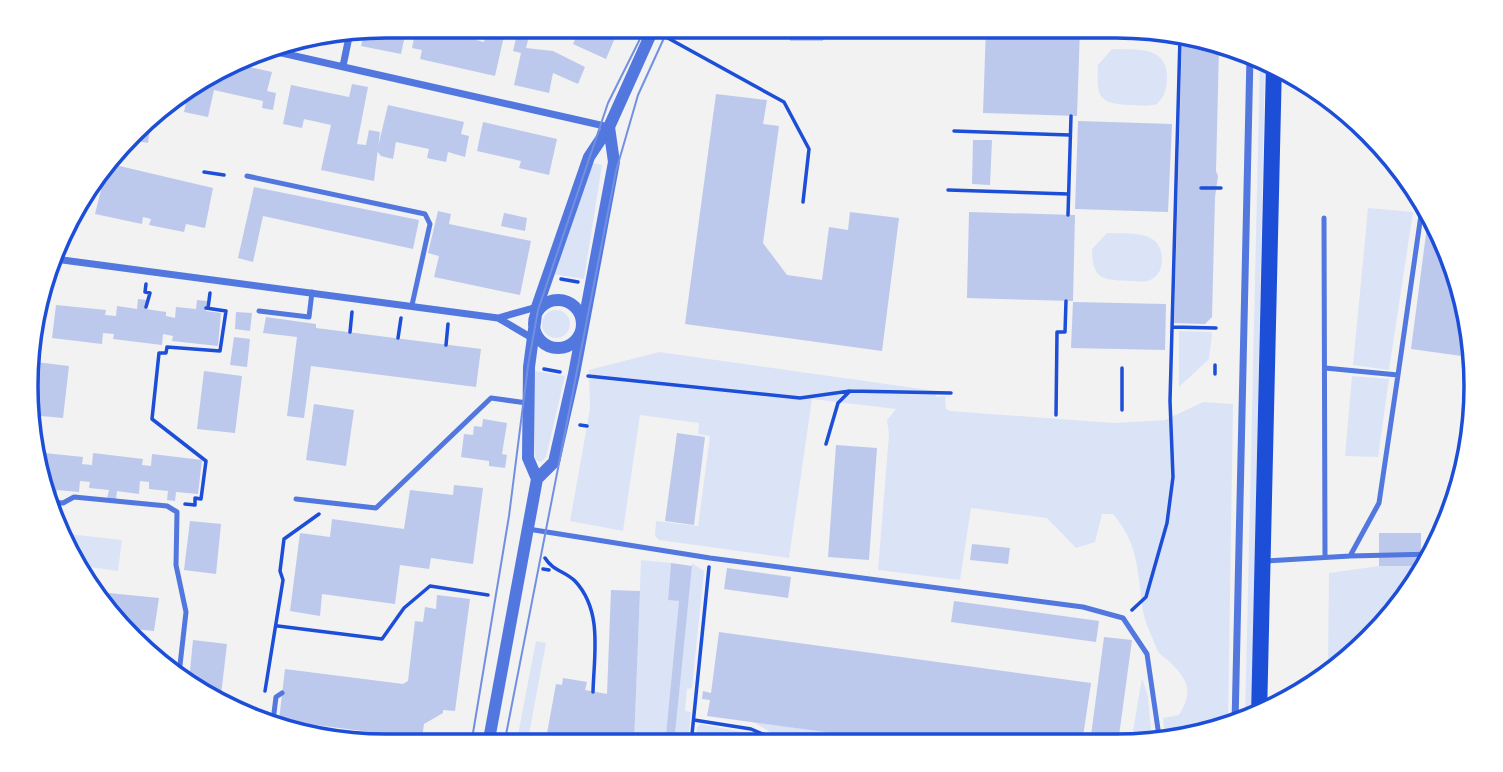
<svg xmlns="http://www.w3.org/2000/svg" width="1503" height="772" viewBox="0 0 1503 772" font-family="Figtree,sans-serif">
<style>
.green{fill:#dbe4f7}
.building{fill:#bdc9ec}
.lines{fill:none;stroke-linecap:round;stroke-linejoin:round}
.path{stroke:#1d4ed8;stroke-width:3.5}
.service{stroke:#5277de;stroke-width:5}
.minor{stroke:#5277de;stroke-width:7}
.tertiary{stroke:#5277de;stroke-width:12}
.primary{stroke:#1d4ed8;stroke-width:16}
.tram{stroke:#7290e2;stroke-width:2}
.rim{fill:none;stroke:#1d4ed8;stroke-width:3.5}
</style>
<rect width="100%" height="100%" fill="#f2f2f2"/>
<path class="green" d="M1112 49C1137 50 1168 45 1167 79 1166 90 1165 96 1157 104 1148 107 1138 105 1129 105 1096 104 1097 94 1098 65Z
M1260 59 1265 60 1253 649 1251 719 1245 721Z
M592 163 602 165 584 279 553 274Z
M1368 208 1413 212 1389 370 1353 365Z
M1107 233C1130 234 1162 229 1162 260 1162 268 1159 275 1152 279 1146 283 1137 281 1131 281 1103 280 1092 280 1092 249Z
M542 324a14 14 0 1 1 28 0a14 14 0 1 1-28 0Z
M1179 331 1211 332 1212 335 1209 359 1179 387Z
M659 352 936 391V397L945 396 946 409 950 411 1115 423 1165 420 1203 402 1233 404 1228 726 1165 742 1163 718 1179 715C1193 692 1189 681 1170 662 1164 656 1159 656 1156 647 1152 636 1145 623 1143 611 1137 572 1140 546 1113 514H1102L1095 542 1076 548 1047 518 971 508 960 580 878 570 889 434 887 420 896 409 812 399 789 558 659 540 655 536 656 521 698 526 710 436 698 434 699 423 640 415 623 531 570 521 590 409 589 370Z
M535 371 565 376 546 457 541 462 536 460 535 456Z
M1352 376 1389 379 1378 457 1345 456Z
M60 533 122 540 118 571 83 566 82 571 64 545Z
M641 560 671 563 668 599 679 601 665 744H634Z
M692 563 704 571 692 688 687 689 685 711 691 712 688 744H674Z
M1379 566H1426L1388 623 1344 663 1328 661 1329 573Z
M536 641 546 643 527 745H516Z
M1142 678 1148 696 1152 743H1131Z
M753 722 884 740 883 743 791 744Z
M700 724 754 734 772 744H695L697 727Z"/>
<path class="building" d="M386 26H407L401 54 361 46 365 30Z
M468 26 479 28 476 40 484 42 486 32 504 36 495 76 420 59 422 50 412 48 415 33 425 35 426 29 466 38Z
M581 26H620L606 59 573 44Z
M790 27H823V41H790Z
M986 27 1080 28 1077 116 983 113Z
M518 30 530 32 526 48 553 51 585 67 578 84 553 73 549 93 514 85 521 53 513 51Z
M1182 38 1219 48 1216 171 1218 176 1215 197 1212 317 1205 324 1174 323Z
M236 64 272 72 267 91 276 93 273 110 262 108 263 101 214 90 208 117 184 112 189 89Z
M352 84 368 87 357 144 366 145 369 130 380 132 374 181 321 170 331 125 304 119 302 128 283 124 291 85 349 97Z
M716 94 767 100 763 124 779 126 763 243 787 275 822 280 829 227 848 230 850 212 899 218 882 351 685 324Z
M388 105 464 122 461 134 469 136 465 157 448 152 446 162 427 158 429 149 396 142 393 159 381 156 377 151Z
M151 119 148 143 132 140 136 136Z
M1078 121 1172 124 1168 212 1075 209Z
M483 122 557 139 549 175 519 168 521 161 477 151Z
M973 140H992L990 185 972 184Z
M111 164 213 188 205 228 186 224 184 232 149 225 151 219 143 217 142 224 95 214 106 170Z
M254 187 419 220 413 249 263 216 253 262 238 258Z
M438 211 451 214 449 224 531 241 520 295 434 277 439 256 428 253Z
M969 212 1075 215 1073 301 967 298Z
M504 213 527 218 525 231 501 226Z
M1428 219 1458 270 1469 357 1411 349Z
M138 299 147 300 146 309 166 312V316L175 318 176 307 196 309 197 300 207 301 206 311 221 313 218 346 172 341 173 336 163 334 162 345 113 339 114 334 103 333 102 344 52 338 56 305 106 310 105 315 116 316 117 306 137 309Z
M1073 302 1166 304 1165 350 1071 348Z
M236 312 252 313 250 331 235 329Z
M266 317 316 324V328L481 349 476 387 311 366 304 418 287 416 297 337 263 333Z
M234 337 250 339 247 367 230 365Z
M36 362 69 366 63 418 30 415Z
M204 371 242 376 235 433 197 429Z
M314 404 354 410 346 466 306 460Z
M483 419 507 423 502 454 507 455 505 468 489 466V461L461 457 464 434 473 435 474 426 482 427Z
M677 433 705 437 694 525 665 521Z
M836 445 877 448 869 560 828 557Z
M35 452 83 457 82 464 92 465 93 453 143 459 142 465 151 466 152 454 202 460 198 494 176 492 175 501 167 500 168 491 149 489V482L140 481 139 494 117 491 116 500 107 499 109 490 89 488 90 482 80 481 79 492 57 490 56 498H49Z
M454 485 483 488 473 564 431 558 429 569 400 565 395 604 322 594 320 616 290 611 300 533 330 537 332 519 404 529 410 490 453 495Z
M190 521 221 524 216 574 184 570Z
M1379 533H1421V566H1379Z
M972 544 1010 548 1008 564 970 560Z
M671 563 692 566 674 744H665L679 601 668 600Z
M727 568 791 577 788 598 724 589Z
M611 590 640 591 634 744H605V741L576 735 574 744H545L556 684 562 685 563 678 587 682 585 690 607 694Z
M109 593 159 598 154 631 123 628 105 603H108Z
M437 595 470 599 455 711 443 710V713L424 724 422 739 279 720 285 669 403 684 408 681 415 621 423 622 425 607 436 609Z
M954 601 1099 621 1096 642 951 622Z
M719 632 1091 683 1082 743H883L884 740 707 716 710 700 702 699 703 691 711 693Z
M1104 637 1132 640 1118 743H1090Z
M193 640 227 644 221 695 205 693 189 681Z
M1328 661 1344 663 1326 677Z"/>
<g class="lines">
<path class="path" d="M1072 28V27
M666 37 784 102 809 149 803 202
M954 131 1070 135
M204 172 224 175
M1201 188H1221
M948 190 1068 194
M1068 215 1071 116
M561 279 578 282
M146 284 145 292 150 293 146 307
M208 308 210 293
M1172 327 1216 328
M350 332 352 312
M398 338 401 318
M446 345 448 324
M1215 365V374
M544 369 560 372
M588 376 800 398 850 391
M1122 410V368
M1056 415 1057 332H1065L1066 301
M580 425 587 426
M826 444 838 403 850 391 951 393
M185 504 195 505V498L201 499 206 461 152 419 159 353H166L167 347 220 351 226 311 206 308
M545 558C553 571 565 571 575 581 603 611 594 654 593 692
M543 569 549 570
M1132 610 1146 597 1167 523 1173 477 1170 401 1180 38
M278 626 382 639 404 608 430 586 488 595
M265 691 283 580 280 571 284 539 319 514
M694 720 751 729 786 744
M590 744 591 738
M691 744 709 567"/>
<path class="service" d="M247 176 425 214 430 224 412 305
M1324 218 1325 557
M259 311 309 317 312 292
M1398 375 1422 208
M296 499 376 508 491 398 527 403
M50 502 63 503 74 497 167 506 177 512 176 565 186 612 179 674
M528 529 710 558 1083 607 1123 618 1147 654 1160 743
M1350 556 1434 554
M1266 561 1350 556 1379 503 1398 375 1325 368
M273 721 276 697 282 693"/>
<path class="minor" d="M264 49 609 127
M343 66 350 32
M55 259 498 318 532 338
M498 318 537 307
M1235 724 1250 56"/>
<path class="tertiary" d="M534 324a24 24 0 1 1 48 0a24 24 0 1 1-48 0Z
M537 479 528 458 529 367 537 307 589 157 609 127 654 27
M488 745 537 479 554 462 574 374 614 162 609 127"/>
<path class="primary" d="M1259 716 1274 63"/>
<path class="tram" d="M471 745 509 516 528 366 538 310 608 103 646 27
M504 745 616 171 638 95 669 27"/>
</g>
<path d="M0 0H1503V772H0ZM386 38H1116A348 348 0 0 1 1464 386V386A348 348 0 0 1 1116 734H386A348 348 0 0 1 38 386V386A348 348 0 0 1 386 38Z" fill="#fff" fill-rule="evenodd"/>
<path class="rim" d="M386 38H1116A348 348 0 0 1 1464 386V386A348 348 0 0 1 1116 734H386A348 348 0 0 1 38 386V386A348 348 0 0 1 386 38Z"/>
</svg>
